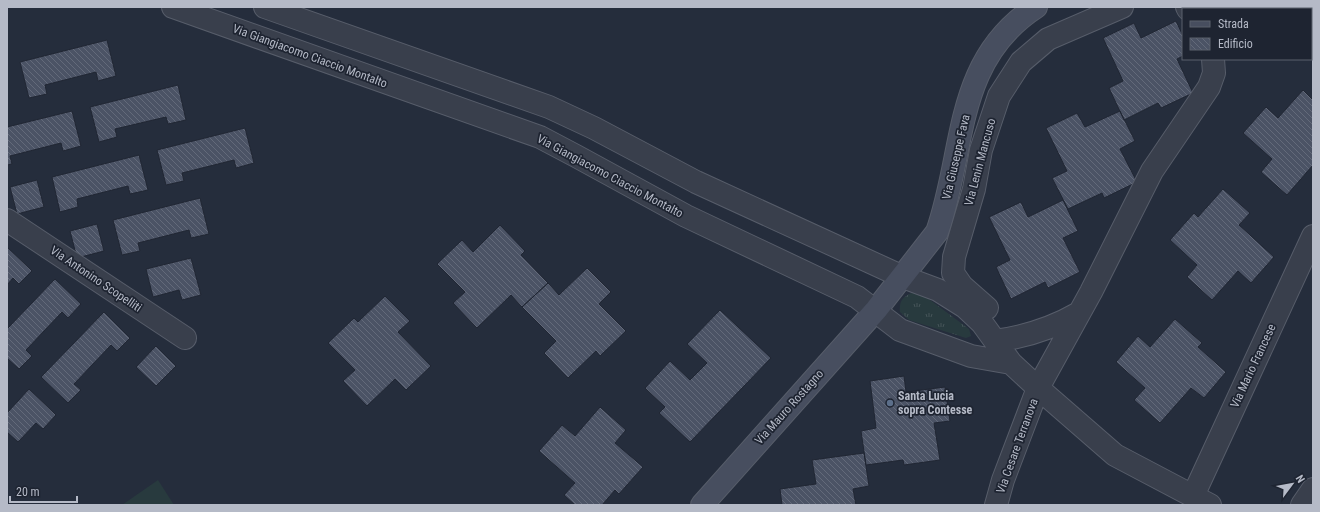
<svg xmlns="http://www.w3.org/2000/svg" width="1320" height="512" viewBox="0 0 1320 512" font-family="'Roboto Condensed',sans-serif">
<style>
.grass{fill:url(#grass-tufts)}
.pitch{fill:#283a3e}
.building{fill:url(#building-back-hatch);stroke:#202633}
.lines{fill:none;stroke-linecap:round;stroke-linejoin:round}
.street-casing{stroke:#575d6a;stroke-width:24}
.secondary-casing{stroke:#575d6a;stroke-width:24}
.street{stroke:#393f4c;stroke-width:22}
.secondary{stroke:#474e5f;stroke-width:22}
.service-dot{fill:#5c6f8a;stroke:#1e2431;stroke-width:1.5}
.labels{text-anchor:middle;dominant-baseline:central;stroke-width:3.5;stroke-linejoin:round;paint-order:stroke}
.street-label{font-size:12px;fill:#b5bac7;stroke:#1e2431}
.poi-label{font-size:12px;font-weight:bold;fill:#b5bac7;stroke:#1e2431;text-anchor:start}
</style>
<defs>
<pattern id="grass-tufts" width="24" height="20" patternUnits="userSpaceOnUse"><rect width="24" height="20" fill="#283a3e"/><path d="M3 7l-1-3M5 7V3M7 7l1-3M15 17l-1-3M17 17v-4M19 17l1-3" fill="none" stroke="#455458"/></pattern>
<pattern id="building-back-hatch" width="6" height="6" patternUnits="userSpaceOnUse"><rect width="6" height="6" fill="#4b5365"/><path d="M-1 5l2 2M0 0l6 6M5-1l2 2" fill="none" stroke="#636a7a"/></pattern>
</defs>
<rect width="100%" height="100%" fill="#252d3c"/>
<path class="grass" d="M916 291 922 294 969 329 971 336 966 338 909 320 900 312C899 298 905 296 916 291Z"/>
<path class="pitch" d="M158 480 174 505H122Z"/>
<path class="building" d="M1176 21 1183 36V56L1177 59 1193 93 1161 108 1158 103 1124 120 1109 88 1123 81 1103 38 1134 23 1141 38Z
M107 40 116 76 98 81 96 72 45 85 47 94 29 98 20 62Z
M178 85 186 120 168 124 166 117 115 129 117 137 99 142 90 107Z
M1303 90 1313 100V165L1287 195 1261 172 1272 159 1243 133 1266 107 1278 118Z
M72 111 81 146 63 151 61 143 10 156 12 164 7 165V127Z
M1120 111 1135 141 1120 149 1137 182 1104 198 1102 193 1068 209 1052 178 1067 171 1046 128 1077 113 1085 127Z
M245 128 254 163 236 168 234 160 182 173 184 181 166 185 157 150Z
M139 155 148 190 130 194 128 186 77 199 78 207 60 212 52 177Z
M37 180 44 207 17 214 10 187Z
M1223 189 1250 213 1239 225 1274 257 1251 283 1238 271 1212 300 1187 277 1197 265 1170 240 1194 213 1198 217Z
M200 198 209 234 191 238 189 230 138 243 140 251 122 255 113 220Z
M1063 200 1078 231 1063 238 1080 272 1048 288 1045 282 1011 299 996 267 1010 260 989 217 1021 202 1028 217Z
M97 224 104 251 77 258 70 231Z
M500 225 525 251 521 255 548 283 522 307 511 295 477 328 453 303 465 292 437 264 462 240 473 252Z
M7 247 32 271 19 284 13 278 7 285Z
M191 258 201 295 182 300 179 290 153 297 146 269Z
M587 268 611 292 599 304 626 331 600 356 596 351 568 378 544 353 556 341 522 307 548 283 559 295Z
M55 279 81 304 68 318 62 312 26 350 32 356 19 369 7 358V329Z
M385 296 410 321 398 332 431 366 406 390 395 379 367 406 343 381 355 370 328 343 354 318 358 322Z
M720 310 771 358 690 442 659 413 665 407 645 388 670 361 690 380 707 363 687 344Z
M104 312 130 338 117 351 111 345 74 384 81 390 68 403 41 377Z
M1175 319 1202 343 1198 347 1226 372 1204 398 1191 388 1160 423 1134 400 1145 388 1116 362 1138 336 1150 347Z
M156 346 176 366 156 386 136 367Z
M904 376 906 392 945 387 950 421 934 423 940 460 904 465 903 460 866 465 861 431 876 428 870 381Z
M29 389 56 415 43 429 36 423 18 442 7 432V413Z
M600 407 626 430 615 443 643 467 619 494 615 490 602 505H575L564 495 575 483 539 451 562 425 575 436Z
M864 453 869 486 853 489 856 505H782L780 489 816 484 812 460Z"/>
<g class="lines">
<g class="street-casing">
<path id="street" d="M173 7 540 137 576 156 686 216 857 297 900 330 971 356 1011 363
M265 7 549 107 594 128 696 182 903 277 938 290 965 307 982 323 1011 363 1038 388 1115 455 1210 505
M1187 7 1188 9
M7 220 185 338
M987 308 962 286 953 273 954 257 974 189 981 150 999 96 1021 62 1048 39 1122 7
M995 341C1024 337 1053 328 1079 313
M1193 496 1313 236
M996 505 1003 480 1038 388 1091 292 1152 171 1209 87 1214 73 1213 59
M1302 505 1313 489"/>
</g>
<g class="secondary-casing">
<path id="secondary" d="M702 505 876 310 937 232C966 150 953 61 1036 7"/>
</g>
<use href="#street" class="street"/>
<use href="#secondary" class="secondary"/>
</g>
<circle class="service-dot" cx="890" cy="403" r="4"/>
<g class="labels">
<g class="street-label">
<text transform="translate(310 56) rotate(20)">Via Giangiacomo Ciaccio Montalto</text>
<text transform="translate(956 157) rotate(-77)">Via Giuseppe Fava</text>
<text transform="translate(980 162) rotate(-75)">Via Lenin Mancuso</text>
<text transform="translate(610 176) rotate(28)">Via Giangiacomo Ciaccio Montalto</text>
<text transform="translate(96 279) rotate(34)">Via Antonino Scopelliti</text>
<text transform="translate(1253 366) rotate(-65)">Via Mario Francese</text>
<text transform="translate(789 407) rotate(-48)">Via Mauro Rostagno</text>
<text transform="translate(1017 446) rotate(-70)">Via Cesare Terranova</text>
</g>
<g class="poi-label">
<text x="898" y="396">Santa Lucia<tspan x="898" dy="14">sopra Contesse</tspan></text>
</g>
</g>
<rect width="1320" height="512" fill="none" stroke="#b5bac7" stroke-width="16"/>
<rect x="1182" y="8" width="130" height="52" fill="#1e2431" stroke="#5a606d"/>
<rect x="1190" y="21" width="20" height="6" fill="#474e5f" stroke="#5a606d"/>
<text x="1218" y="28" font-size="12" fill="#b5bac7">Strada</text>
<rect x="1190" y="38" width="20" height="12" fill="url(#building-back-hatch)" stroke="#5a606d"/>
<text x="1218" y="48" font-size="12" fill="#b5bac7">Edificio</text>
<g transform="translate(1292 484) rotate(58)" stroke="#1e2431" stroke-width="3" paint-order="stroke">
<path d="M0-3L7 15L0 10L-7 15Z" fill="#b5bac7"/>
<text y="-6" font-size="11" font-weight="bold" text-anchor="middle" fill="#b5bac7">N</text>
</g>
<path d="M10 496v6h67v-6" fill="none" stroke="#b5bac7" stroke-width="2"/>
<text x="16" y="496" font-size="12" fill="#b5bac7" stroke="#1e2431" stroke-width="3" paint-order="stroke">20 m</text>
</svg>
